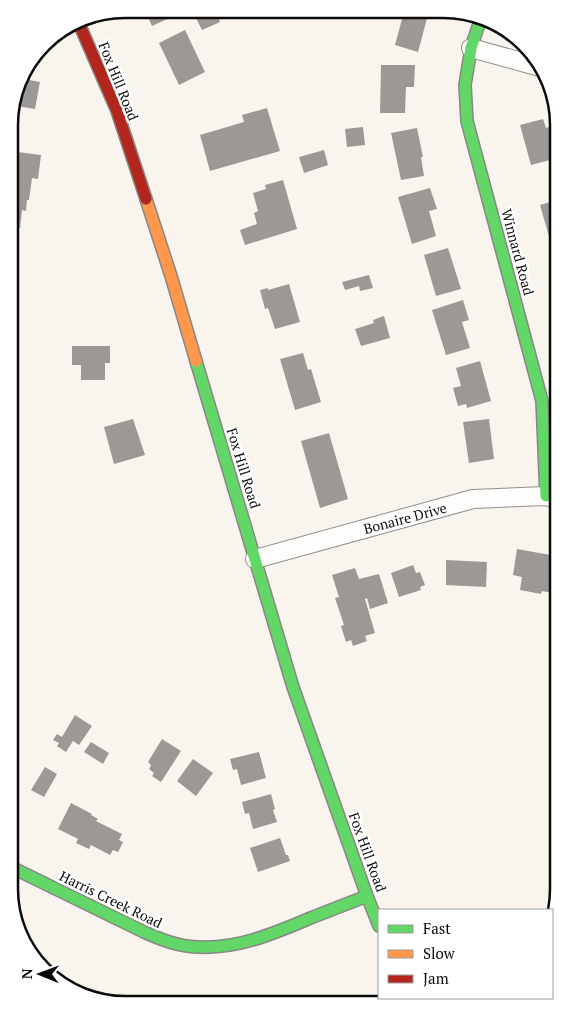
<svg xmlns="http://www.w3.org/2000/svg" width="568" height="1014" viewBox="0 0 568 1014" font-family="'PT Serif',serif">
<style>
.building{fill:#9c9895}
.lines{fill:none;stroke-linecap:round;stroke-linejoin:round}
.street-casing{stroke:#93908d;stroke-width:20}
.fast-casing{stroke:#898784;stroke-width:14}
.slow-casing{stroke:#898784;stroke-width:14}
.jam-casing{stroke:#898784;stroke-width:14}
.street{stroke:#fefdfc;stroke-width:18}
.fast{stroke:#63d668;stroke-width:11}
.slow{stroke:#ff974d;stroke-width:11}
.jam{stroke:#b3261e;stroke-width:11}
.labels{text-anchor:middle;dominant-baseline:central;stroke-width:5;stroke-linejoin:round;paint-order:stroke}
.street-label{font-size:14px;fill:#0b0b0b;stroke:#fff}
.rim{fill:none;stroke:#0b0b0b;stroke-width:2.5}
</style>
<rect width="100%" height="100%" fill="#faf4ee"/>
<path class="building" d="M144 9H176L178 14 152 26Z
M210 9H215L220 22 202 30 195 16Z
M386 10 429 11 418 52 395 45 402 19 385 14Z
M185 30 205 72 179 85 159 43Z
M381 65H415L414 87H406L405 113H380Z
M19 78 40 82 35 109 11 105Z
M267 108 280 151 210 171 200 135 244 122 242 115Z
M543 119 546 128 553 126V145H552L554 152V159L531 165 520 125Z
M363 127 365 145 347 147 345 129Z
M417 128 423 157H421L424 176 401 180 391 133Z
M324 150 328 165 304 173 299 157Z
M10 151 41 155 38 179 32 178 29 200H27L26 211 22 210 20 228 10 227Z
M283 180 297 229 245 245 240 230 257 224 254 213 258 211 253 193 266 189 265 185Z
M430 188 437 209 429 211 436 236 412 244 398 197Z
M554 201V246L552 247 540 205Z
M448 248 461 289 436 296 424 255Z
M369 275 373 288 360 291 359 286 345 290 342 282Z
M289 284 300 322 275 329 268 308 265 309 260 290 268 288V290Z
M463 300 469 320 462 322 470 348 446 355 432 310Z
M384 316 390 338 361 346 355 329 374 323 373 320Z
M72 346H110V363H105V380H81V365H72Z
M303 353 308 370 311 369 321 402 295 410 280 359Z
M480 361 491 401 467 408 466 404 458 406 453 388 461 386 456 368Z
M11 375H17V399H12Z
M133 419 145 455 114 464 104 427Z
M489 419 494 459 469 463 463 422Z
M329 433 348 499 320 508 301 441Z
M517 549 556 556 557 566 552 593 542 591 541 594 520 590 522 577 513 575Z
M446 560 487 562 486 587 446 585Z
M413 565 416 573 420 572 425 585 420 587 421 590 399 597 391 573Z
M355 568 359 579 379 574 388 603 370 609 367 598 365 599 375 633 365 636 367 641 353 646 351 640 346 642 341 626 344 625 335 598 339 597 332 575Z
M75 715 92 726 79 745 73 741 66 752 57 746 59 743 53 740 57 734 62 737Z
M162 739 181 751 161 782 152 776 154 773 149 769 151 765 148 762Z
M91 742 109 753 103 764 84 752Z
M259 752 266 778 241 785 237 769 233 770 230 759Z
M193 759 213 773 196 796 177 781Z
M45 767 57 774 44 797 31 790Z
M271 794 275 809 273 810 277 822 253 829 249 813 245 814 242 802Z
M71 803 92 814 91 815 98 819 96 821 122 834 119 840 123 842 118 852 113 850 110 855 91 845 89 849 76 843 78 839 58 829Z
M280 838 286 855H288L290 861 258 872 250 848Z"/>
<g class="lines">
<g class="street-casing">
<path id="street" d="M471 48 540 67
M255 559 473 499 546 496 556 499"/>
</g>
<g class="fast-casing">
<path id="fast" d="M481 18 471 48 465 85 467 121 542 401 546 496
M196 361 293 687 367 896 379 926
M15 869 144 932C162 940 180 947 199 947 240 949 277 932 313 917 331 910 349 903 367 896"/>
</g>
<g class="slow-casing">
<path id="slow" d="M146 199 171 276 196 361"/>
</g>
<g class="jam-casing">
<path id="jam" d="M77 19 117 111 146 199
M408 998V1000"/>
</g>
<use href="#street" class="street"/>
<use href="#fast" class="fast"/>
<use href="#slow" class="slow"/>
<use href="#jam" class="jam"/>
</g>
<g class="labels">
<g class="street-label">
<text transform="translate(119 81) rotate(68)">Fox Hill Road</text>
<text transform="translate(518 252) rotate(75)">Winnard Road</text>
<text transform="translate(244 468) rotate(73)">Fox Hill Road</text>
<text transform="translate(405 518) rotate(-15)">Bonaire Drive</text>
<text transform="translate(368 852) rotate(70)">Fox Hill Road</text>
<text transform="translate(111 899) rotate(26)">Harris Creek Road</text>
</g>
</g>
<path d="M0 0H568V1014H0ZM125 18H443A107 107 0 0 1 550 125V889A107 107 0 0 1 443 996H125A107 107 0 0 1 18 889V125A107 107 0 0 1 125 18Z" fill="#fff" fill-rule="evenodd"/>
<path class="rim" d="M125 18H443A107 107 0 0 1 550 125V889A107 107 0 0 1 443 996H125A107 107 0 0 1 18 889V125A107 107 0 0 1 125 18Z"/>
<rect x="378" y="909" width="175" height="90" fill="#ffffff" stroke="#9d9d9d"/>
<rect x="388" y="925" width="25" height="8" fill="#63d668" stroke="#9d9d9d"/>
<text x="423" y="934" font-size="15" fill="#0b0b0b">Fast</text>
<rect x="388" y="950" width="25" height="8" fill="#ff974d" stroke="#9d9d9d"/>
<text x="423" y="959" font-size="15" fill="#0b0b0b">Slow</text>
<rect x="388" y="975" width="25" height="8" fill="#b3261e" stroke="#9d9d9d"/>
<text x="423" y="984" font-size="15" fill="#0b0b0b">Jam</text>
<g transform="translate(40 974) rotate(271)" stroke="#ffffff" stroke-width="4" paint-order="stroke">
<path d="M0-4L9 19L0 12L-9 19Z" fill="#0b0b0b"/>
<text y="-8" font-size="14" font-weight="bold" text-anchor="middle" fill="#0b0b0b">N</text>
</g>
</svg>
